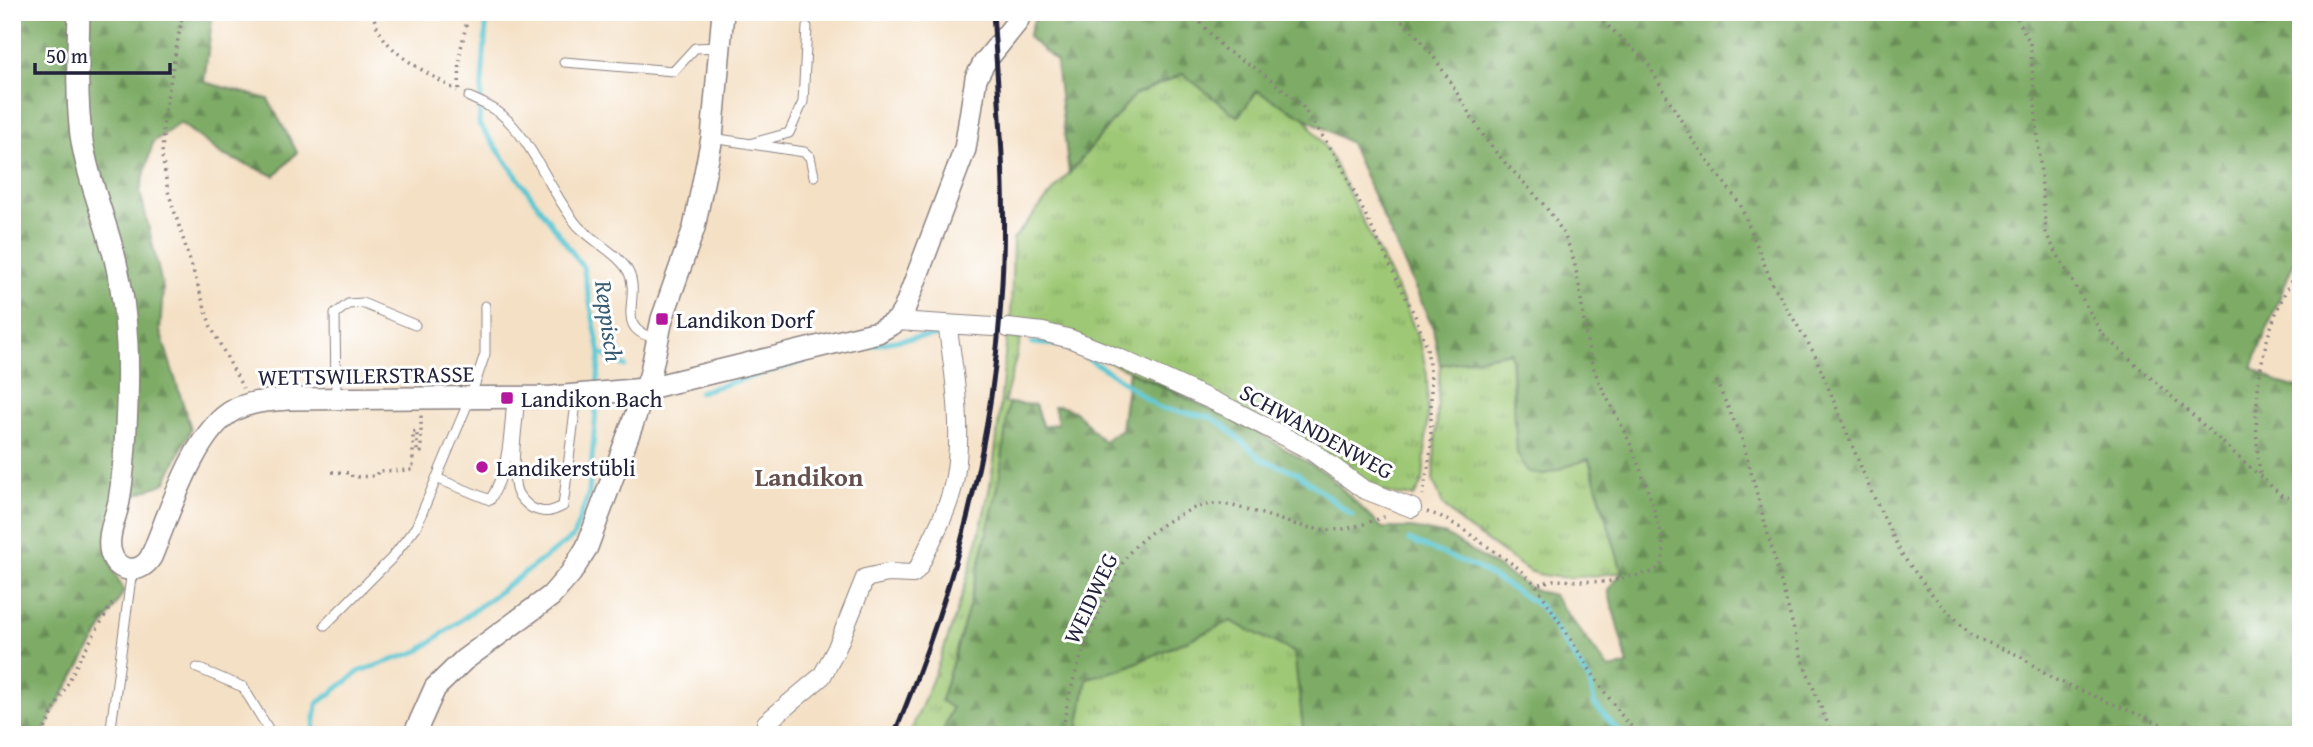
<svg xmlns="http://www.w3.org/2000/svg" width="2313" height="747" viewBox="0 0 2313 747" font-family="'Gentium Book Plus',serif">
<style>
.grass{fill:url(#grass-tufts);stroke:#607558;stroke-width:2}
.forest{fill:url(#forest-firs);stroke:#506750;stroke-width:2}
.lines{fill:none;stroke-linecap:round;stroke-linejoin:round}
.stream{stroke:#5ac6d2;stroke-width:5}
.service-casing{stroke:#8b8180;stroke-width:11}
.minor-casing{stroke:#8b8180;stroke-width:20}
.tertiary-casing{stroke:#8b8180;stroke-width:24}
.path{stroke:#8b8180;stroke-width:3.5;stroke-dasharray:2 5;stroke-linecap:butt}
.service{stroke:#fff;stroke-width:9}
.minor{stroke:#fff;stroke-width:18}
.tertiary{stroke:#fff;stroke-width:21}
.rail{stroke:#22223b;stroke-width:5}
.poi-dot{fill:#b5179e;stroke:#fff;stroke-width:2.5}
.labels{text-anchor:middle;dominant-baseline:central;stroke-width:6;stroke-linejoin:round;paint-order:stroke}
.poi-label{font-size:23px;fill:#22223b;stroke:#fff;text-anchor:start}
.street-label{font-size:23px;fill:#22223b;stroke:#fff}
.water-label{font-size:24px;font-style:italic;fill:#365b70;stroke:#fff}
.quarter-label{font-size:26px;font-weight:bold;fill:#64504c;stroke:#fff}
</style>
<defs>
<pattern id="grass-tufts" width="24" height="20" patternUnits="userSpaceOnUse" patternTransform="scale(1.75)"><rect width="24" height="20" fill="#9ec875"/><path d="M3 7l-1-3M5 7V3M7 7l1-3M15 17l-1-3M17 17v-4M19 17l1-3" fill="none" stroke="#80a261"/></pattern>
<pattern id="forest-firs" width="22" height="20" patternUnits="userSpaceOnUse" patternTransform="scale(1.75)"><rect width="22" height="20" fill="#7eac66"/><path d="M5 1l3.5 6h-7zM16 11l3.5 6h-7z" fill="#678c55"/></pattern>
</defs>
<rect width="100%" height="100%" fill="#fff"/>
<filter id="ink" filterUnits="userSpaceOnUse"><feTurbulence type="fractalNoise" baseFrequency=".0143" numOctaves="2"/><feDisplacementMap in="SourceGraphic" scale="14" xChannelSelector="R" yChannelSelector="G"/><feConvolveMatrix kernelMatrix="1 2 1 2 8 2 1 2 1" color-interpolation-filters="sRGB"/></filter>
<filter id="wash" filterUnits="userSpaceOnUse"><feTurbulence type="fractalNoise" baseFrequency=".00686" numOctaves="4" result="noise"/><feDisplacementMap in="SourceGraphic" scale="28" xChannelSelector="R" yChannelSelector="G"/><feGaussianBlur stdDeviation="1.57" result="paint"/><feColorMatrix in="noise" values="0 0 0 0 0 0 0 0 0 0 0 0 0 0 0 0 0 1.4 0 .05"/><feComposite in="paint" operator="in"/></filter>
<g filter="url(#wash)">
<rect width="100%" height="100%" fill="#f4e0c5"/>
<path class="grass" d="M1183 74 1238 116 1257 91 1305 118 1329 153 1405 305 1421 346 1427 375 1428 413 1423 481 1414 496C1380 498 1354 475 1329 456L1011 320 1013 239 1134 95Z
M1007 337 1021 339 1004 403H1009L999 483 969 607 941 700 952 708 942 735H909C943 659 972 573 989 491 999 441 1001 388 1007 337Z
M1511 352 1514 424 1588 458 1622 572C1592 576 1558 582 1529 571L1462 524 1443 505 1433 480 1440 365Z
M1231 621 1294 652 1304 735H1077L1087 678 1122 669Z"/>
<path class="forest" d="M12 12H213L204 82 268 99 297 152 275 176 223 155 180 123 153 142 140 191 163 289 160 331 191 429 165 483 117 502 112 568 124 591 53 712 43 735H12Z
M1037 12H2301V244L2252 367 2277 382 2301 389V735H1304L1294 652 1231 621 1122 669 1087 678 1077 735H942L952 708 941 701 969 607 999 483 1009 403 1035 405 1043 427 1058 423 1054 406C1076 404 1088 427 1103 441L1121 429 1129 371 1246 426 1326 473 1382 528H1412L1446 535 1534 590 1553 595 1609 669 1628 665 1608 590 1622 572 1589 459 1542 475 1527 471 1517 453 1511 352 1440 365 1433 328 1350 143 1257 91 1238 117 1183 74 1134 95 1069 174 1056 61 1028 37Z"/>
<g class="lines">
<path class="stream" d="M487 12 479 124 583 267 600 353 597 389
M958 337 970 338
M1032 343 1058 345 1077 352 1114 375 1159 408 1210 417 1221 423 1263 460 1296 472 1352 515
M600 353 625 366
M833 354C869 346 904 337 940 336
M699 392 805 361
M1409 540 1480 569 1540 606 1589 680 1595 705 1622 735
M313 735 317 704 360 671 419 651 573 537 589 493 597 399"/>
</g>
</g>
<g filter="url(#ink)">
<g class="lines">
<g class="service-casing">
<path id="service" d="M564 62 674 71 695 48 719 47
M469 97C480 102 493 107 502 115 534 142 550 193 578 226 592 241 621 255 629 273 641 299 613 330 656 338
M712 138 804 152 810 157 814 176
M749 144 789 133 803 102 807 27
M336 398 335 314 348 304 362 303 415 325
M520 398C518 420 510 473 517 492 520 498 527 505 532 508 545 514 551 512 563 506L577 395
M436 478 490 500C509 470 509 432 512 398
M325 625 391 559 416 527 470 398 485 354V306
M197 668 243 687 272 735
M110 735 132 570"/>
</g>
<g class="minor-casing">
<path id="minor" d="M897 321 993 327
M1008 328 1043 332 1071 339 1119 358 1231 409 1310 450 1363 489 1412 508
M766 723 822 676 836 650 865 578 888 573 913 574 919 567C929 544 943 521 950 497 966 447 955 374 947 324"/>
</g>
<g class="tertiary-casing">
<path id="tertiary" d="M79 12C78 53 76 94 81 135 87 178 106 220 116 263 129 317 129 372 126 427 125 452 123 477 119 501 116 517 106 537 111 553 117 574 141 574 151 557 169 515 194 431 234 410 251 401 268 401 287 399L553 397 645 389 878 332 897 321 904 310 965 149 976 78 984 63 1017 22 1021 12
M414 735 435 688 464 660 551 596 571 573 587 547 650 376 662 319 694 228 712 138 723 12"/>
</g>
<path class="path" d="M183 12 164 115 162 156 168 191 211 327 243 388
M373 12C378 52 427 71 457 91
M1191 12 1224 49 1257 69 1300 103 1338 159 1416 318 1427 348 1431 379V450L1423 495
M1391 12C1434 44 1454 92 1483 135 1510 175 1553 202 1570 249 1585 291 1580 338 1598 379 1607 400 1620 420 1629 441 1642 472 1653 504 1662 537L1664 553 1661 566 1653 572 1606 582 1553 580 1536 585
M1593 12 1647 62 1692 139 1740 204 1772 283 1814 353 1870 489 1902 555 1935 598 1972 636 2020 656 2051 678 2187 735
M2014 12 2030 43 2046 234 2102 334 2281 495 2301 502
M459 89 460 53 469 12
M1716 381 1742 439 1802 659 1832 735
M332 472 351 473 352 477 376 476 378 471 413 470V432L417 431V452H421V415
M2260 473C2250 398 2260 329 2301 264
M1427 512 1440 516 1461 528 1521 570 1536 585 1601 687 1622 716 1639 735
M42 735 79 660 113 602
M1063 735C1066 689 1085 645 1103 603 1110 587 1117 570 1127 556 1141 535 1186 506 1212 504 1227 503 1244 509 1259 513 1282 520 1307 530 1331 530 1350 530 1369 522 1387 516"/>
<use href="#service" class="service"/>
<use href="#minor" class="minor"/>
<use href="#tertiary" class="tertiary"/>
<path class="rail" d="M894 735C956 586 994 444 1002 283 1007 193 999 102 993 12"/>
</g>
</g>
<g class="poi-dot">
<rect x="655" y="312" width="14" height="14" rx="3.5"/>
<rect x="500" y="391" width="14" height="14" rx="3.5"/>
<circle cx="482" cy="467" r="7"/>
</g>
<g class="labels">
<g class="poi-label">
<text x="676" y="319">Landikon Dorf</text>
<text x="521" y="398">Landikon Bach</text>
<text x="496" y="467">Landikerstübli</text>
</g>
<g class="street-label">
<text transform="translate(366 375) rotate(-1)">WETTSWILERSTRASSE</text>
<text transform="translate(1317 431) rotate(29)">SCHWANDENWEG</text>
<text transform="translate(1090 598) rotate(-65)">WEIDWEG</text>
</g>
<g class="water-label">
<text transform="translate(609 321) rotate(82)">Reppisch</text>
</g>
<g class="quarter-label">
<text x="809" y="476">Landikon</text>
</g>
</g>
<rect width="2313" height="747" fill="none" stroke="#fff" stroke-width="42"/>
<path d="M35 63v10h135v-10" fill="none" stroke="#22223b" stroke-width="3.5"/>
<text x="46" y="63" font-size="21" fill="#22223b" stroke="#ffffff" stroke-width="5" paint-order="stroke">50 m</text>
</svg>
